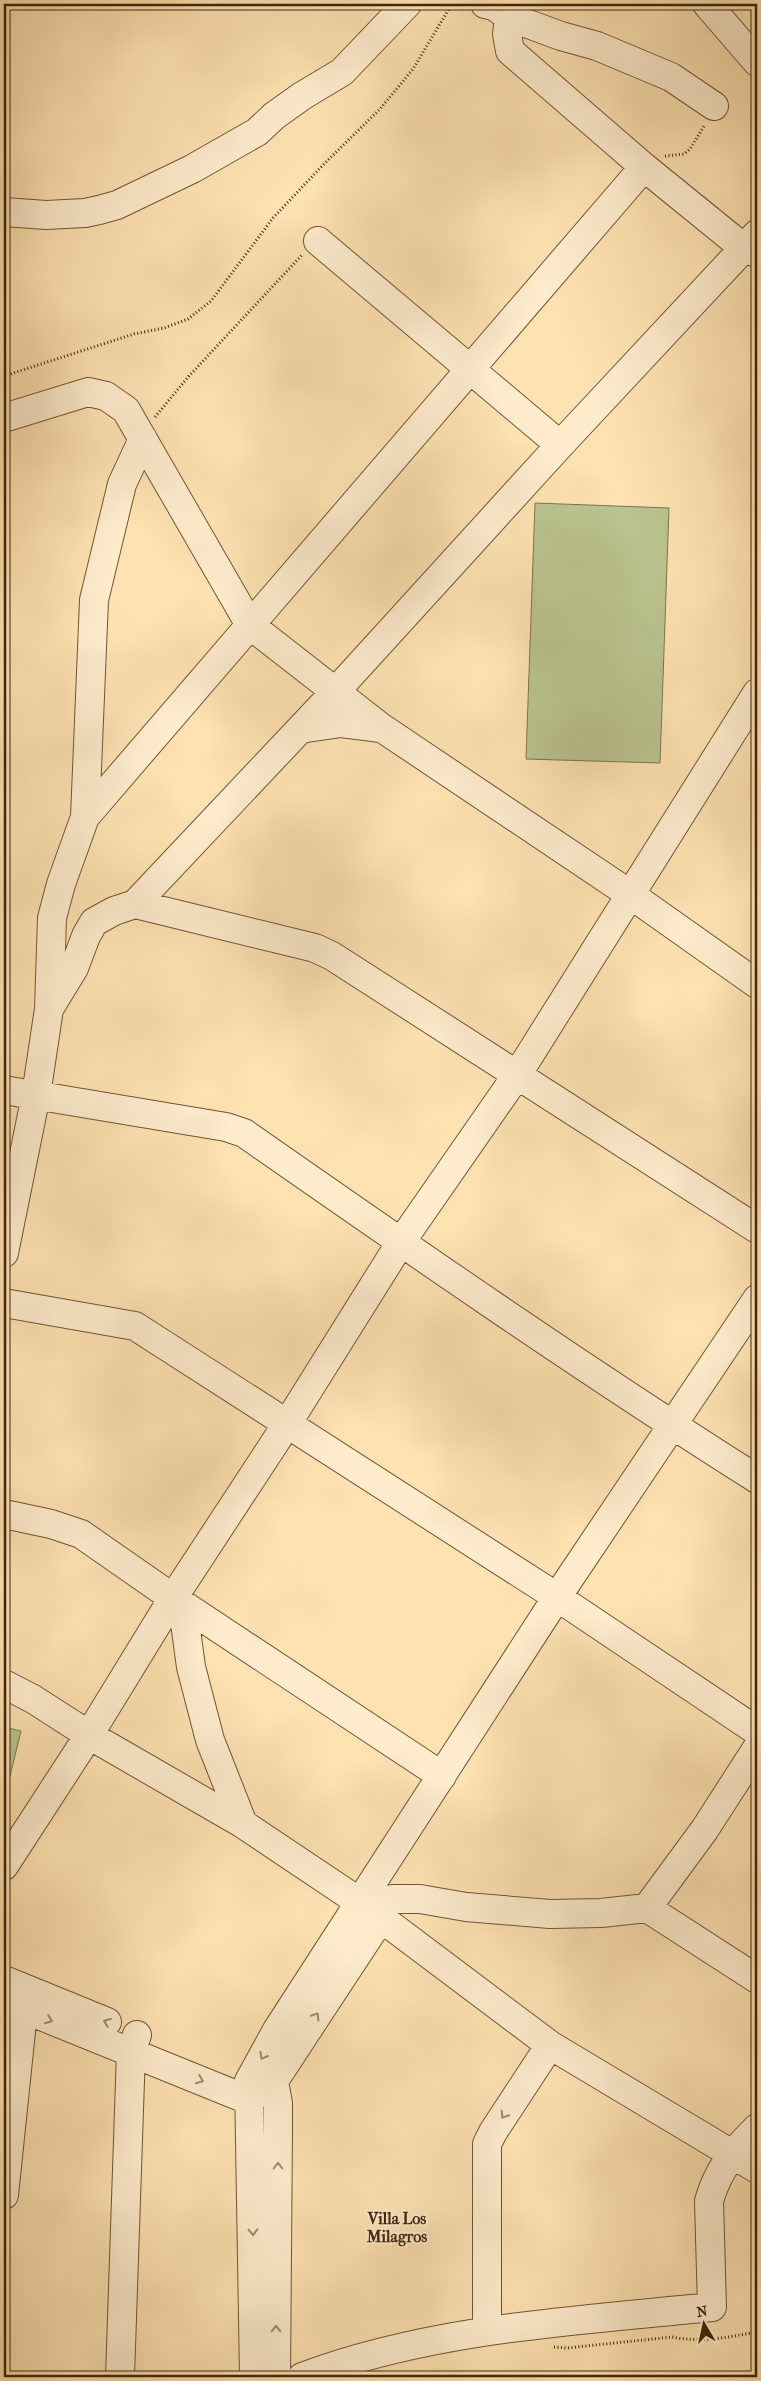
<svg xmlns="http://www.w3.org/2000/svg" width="761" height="2381" viewBox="0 0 761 2381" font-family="'IM FELL French Canon',serif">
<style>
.green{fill:#bac490;stroke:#7d754d}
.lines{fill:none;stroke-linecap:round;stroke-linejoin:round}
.minor-casing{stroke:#705534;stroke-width:30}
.path{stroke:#40260a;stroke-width:3;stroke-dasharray:1 2.5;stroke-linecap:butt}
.minor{stroke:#feeccd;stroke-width:28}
.oneway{stroke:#9f896c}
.labels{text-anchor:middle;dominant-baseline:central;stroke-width:4;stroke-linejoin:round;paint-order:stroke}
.neighbourhood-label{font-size:16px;font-weight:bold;fill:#40260a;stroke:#feeccd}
</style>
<rect width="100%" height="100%" fill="#fee2b2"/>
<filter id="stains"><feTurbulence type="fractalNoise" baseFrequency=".004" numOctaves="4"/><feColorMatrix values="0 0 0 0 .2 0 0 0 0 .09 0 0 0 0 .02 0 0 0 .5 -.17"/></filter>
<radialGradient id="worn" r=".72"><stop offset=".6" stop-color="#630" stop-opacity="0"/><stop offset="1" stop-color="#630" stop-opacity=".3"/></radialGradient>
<path class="green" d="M535 503 669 508 660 763 526 759Z
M4 1727 21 1731 10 1776 4 1775Z"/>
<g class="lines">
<g class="minor-casing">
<path id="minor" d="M485 4 494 6 509 17 561 36 597 46 671 77 714 106
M707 4 757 62
M509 17 507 34 510 51 644 167 745 249 757 253
M4 212 46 215 85 213 99 210 117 205 192 169 257 132 274 116 302 96 342 72 407 4
M318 241 560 445
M4 418 88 392 106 396 126 410 250 625 382 728 631 895 757 984
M300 729 341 723 381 728
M85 817 644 167
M135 904 315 948 332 956 757 1229
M49 1009 74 968 86 936 94 922 114 911 135 904 335 692 560 445 757 234
M4 1090 226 1127 244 1133C413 1251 583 1369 757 1479
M4 1253 36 1095 49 1009 52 918 61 884 85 817 94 600 122 484 143 439
M4 1303 135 1326 557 1597 757 1731
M4 1514 51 1524 81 1534 173 1598 442 1776
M173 1598 185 1623 191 1667 210 1740 243 1824
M4 1684 33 1699 89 1735 243 1824 361 1903 550 2045 757 2169
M4 1866 89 1735 173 1598 287 1424 401 1242 517 1075 757 693
M361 1903 394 1899H420L466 1907 550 1914 601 1913 647 1908 757 1979
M647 1908 705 1829 757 1748
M4 1980 107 2022
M4 2001 251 2101
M4 2195 25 1993
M487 2331V2144L493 2132 550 2045
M120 2377 131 2051 137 2035
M254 2377 249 2081 277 2030 557 1597 757 1299
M276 2377 278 2132V2103L274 2081 381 1918
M302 2377C432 2328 575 2321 712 2307L709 2201C718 2169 734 2151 757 2128"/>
</g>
<path class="path" d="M665 156 684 154 690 149 704 126
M4 376 134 334 164 328 188 319 211 301 273 218 323 165 380 109 413 69 452 4
M155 417 189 376 302 255
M554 2347 567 2348 672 2337C701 2343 729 2337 757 2332"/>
<use href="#minor" class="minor"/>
</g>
<defs><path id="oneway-chevron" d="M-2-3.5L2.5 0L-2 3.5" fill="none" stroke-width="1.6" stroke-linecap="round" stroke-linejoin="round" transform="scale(1.25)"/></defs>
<g class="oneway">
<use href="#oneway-chevron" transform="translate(316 2016) rotate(-57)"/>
<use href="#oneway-chevron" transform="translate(49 2020) rotate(21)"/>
<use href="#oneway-chevron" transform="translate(107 2022) rotate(-158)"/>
<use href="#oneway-chevron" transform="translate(263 2056) rotate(120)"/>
<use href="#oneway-chevron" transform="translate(200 2080) rotate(22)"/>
<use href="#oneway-chevron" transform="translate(504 2115) rotate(123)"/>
<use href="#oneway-chevron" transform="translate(278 2166) rotate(-90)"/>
<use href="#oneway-chevron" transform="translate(253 2232) rotate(89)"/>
<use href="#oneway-chevron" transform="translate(276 2329) rotate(-90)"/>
</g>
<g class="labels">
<g class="neighbourhood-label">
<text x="397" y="2218">Villa Los<tspan x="397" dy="18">Milagros</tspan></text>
</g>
</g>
<rect width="761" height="2381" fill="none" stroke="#fee2b2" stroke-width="20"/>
<rect x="5" y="5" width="751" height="2371" fill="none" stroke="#40260a" stroke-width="2.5"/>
<rect x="10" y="10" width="741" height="2361" fill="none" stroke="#40260a"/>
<g transform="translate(704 2324) rotate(351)" stroke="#feeccd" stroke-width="4" paint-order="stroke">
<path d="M0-4L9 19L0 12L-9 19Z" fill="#40260a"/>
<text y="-8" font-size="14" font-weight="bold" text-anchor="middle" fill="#40260a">N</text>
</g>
<rect width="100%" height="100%" filter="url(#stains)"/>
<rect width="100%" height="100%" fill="url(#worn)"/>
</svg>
